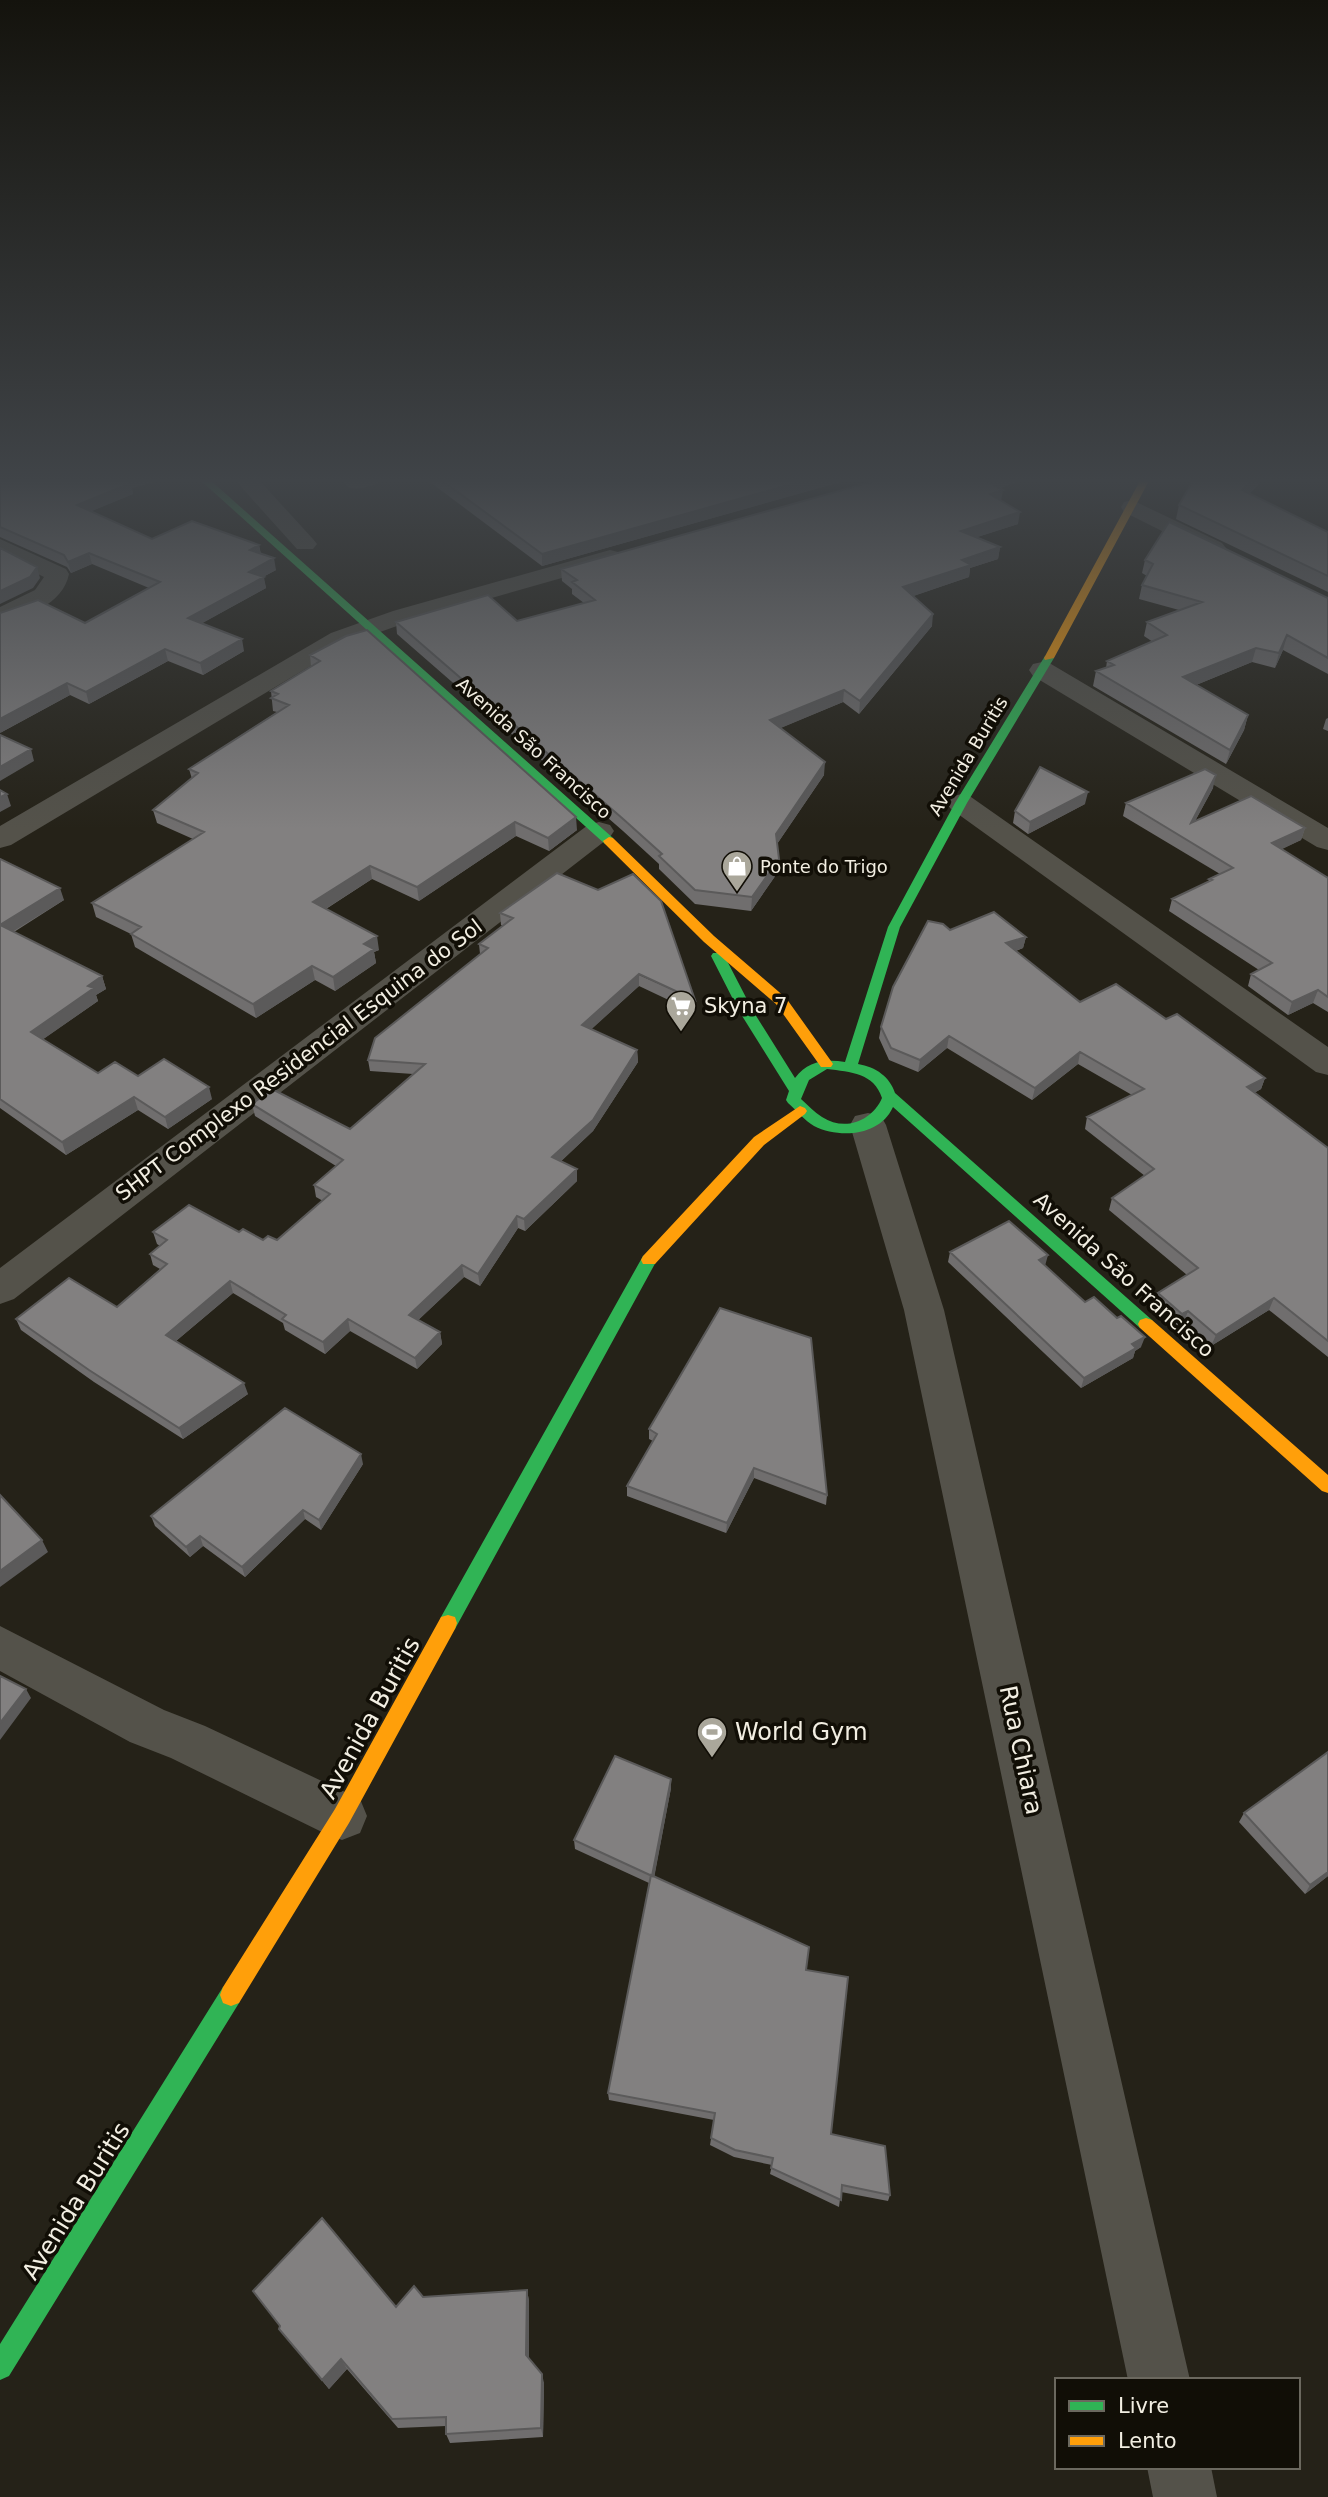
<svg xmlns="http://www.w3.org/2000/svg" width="1328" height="2497" viewBox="0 0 1328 2497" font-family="'DejaVu Sans',sans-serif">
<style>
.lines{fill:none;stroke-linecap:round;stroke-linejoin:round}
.street{fill:#54524a;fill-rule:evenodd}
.fast{fill:#30b455;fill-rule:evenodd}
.slow{fill:#ff9f0a;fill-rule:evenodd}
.wall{fill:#706e6e}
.shaded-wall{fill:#5b5a5a}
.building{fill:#828080;stroke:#5b5a5a;stroke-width:2}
.labels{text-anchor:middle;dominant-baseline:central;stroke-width:7;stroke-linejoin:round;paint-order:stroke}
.far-street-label{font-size:18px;fill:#f2eee2;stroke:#110e06}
.far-poi-label{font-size:18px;fill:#f2eee2;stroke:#110e06;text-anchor:start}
.poi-label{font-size:21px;fill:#f2eee2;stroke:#110e06;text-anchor:start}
.street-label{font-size:21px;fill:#f2eee2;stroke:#110e06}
.near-street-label{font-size:24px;fill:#f2eee2;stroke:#110e06}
.near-poi-label{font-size:24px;fill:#f2eee2;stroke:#110e06;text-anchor:start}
</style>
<rect width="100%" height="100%" fill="#252218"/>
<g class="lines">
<path class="street" d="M234 479H258L313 539 317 544 313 549H297Z
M340 479H380L377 484C362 488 351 494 340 479Z
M1132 500 1222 543 1226 548 1222 553H1206L1124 512 1121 507 1124 502Z
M0 539 66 569 69 574C63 604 27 617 0 624V607L35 590 44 577 0 555Z
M610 550 618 552 622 557 618 562 411 621 349 643 11 845 0 848V826L331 633 393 611Z
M1042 662 1051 664 1328 828V850L1317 847 1033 676 1029 670 1033 664Z
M961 794 971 797 1328 1047V1075L1316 1072 951 809 946 803 951 797Z
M599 822 610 825 614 831 610 837 14 1299 0 1304V1268L588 825Z
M868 1113 881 1116 886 1125 944 1310 1190 2380H1128L904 1310 850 1125 855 1116Z
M0 1626 164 1710 205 1726 360 1799 367 1816 360 1833 342 1840 324 1833 171 1758 130 1742 0 1671Z
M1147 2467H1211L1217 2497H1153Z"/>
<path class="fast" d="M199 479H209L613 838V844H605Z
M1045 656 1054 658 967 803 900 927 858 1064C876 1067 890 1077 895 1093L1152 1320 1154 1324 1152 1328H1140L893 1107C880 1136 840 1139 814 1126 805 1121 796 1110 788 1103L786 1100 789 1091 739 1011 711 956 713 953H723L753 1011 795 1078C808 1061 825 1059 845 1062L888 927 955 803ZM827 1069C851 1072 874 1073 882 1098 872 1121 845 1132 822 1117 814 1112 808 1105 801 1099L809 1080Z
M649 1254 657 1260 455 1629 448 1631 441 1629 439 1623 441 1617 643 1256Z
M231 1984 239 1987 242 1995 239 2003 9 2376 0 2380V2344L223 1987Z"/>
<path class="slow" d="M1141 479H1150L1054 658 1045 660 1044 658Z
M609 837 613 838 714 936 786 998 831 1061 833 1064 831 1067H821L776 1004 704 942 605 844 603 841Z
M800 1106 805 1108 807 1111 805 1114 764 1145 655 1264H643L641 1260 643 1256 754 1137Z
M1146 1318 1152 1320 1328 1475V1493L1322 1491 1140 1328 1138 1324 1140 1320Z
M448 1615 455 1617 457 1623 455 1629 349 1823 239 2003 231 2006 223 2003 220 1995 223 1987 335 1809 441 1617Z"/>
</g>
<path class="wall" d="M0 479H164L132 488 133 494 91 511 152 539 259 545 261 554 276 570 263 577 266 588 202 623 244 651 203 675 168 661 89 704 70 695 0 733 85 623 149 588 92 564 71 573 67 567 0 537Z
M426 479H851L542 566Z
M1194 479H1260L1258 485 1249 494 1328 532V592L1176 519 1179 505Z
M1016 482 1000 488 1001 501 1018 524 977 537 1000 547 998 559 970 568 969 577 913 596 932 626 859 714 843 702 780 728 824 775 777 844 778 872 751 911 695 904 659 869V864L623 831 397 634 396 622 517 621 584 603 572 594V589L562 581 561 569Z
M1145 560 1328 598V674L1283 650 1275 668 1252 662 1196 685 1248 715 1244 730 1226 764 1093 686 1096 671 1106 668 1107 661 1153 642 1144 636 1147 622 1179 610 1139 599 1142 585 1147 576 1142 573Z
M346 636 577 830 549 851 516 836 419 901 372 879 326 909 379 950 374 952 376 963 335 991 315 980 256 1018 135 947 131 934 96 917 92 903 193 839 157 823 153 810 192 779 189 769 277 712 273 711 271 691 311 667 310 655Z
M1328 718V731L1323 729 1326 719Z
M1213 788 1195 821 1305 828 1301 840 1281 849 1328 878V1012L1313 1003 1288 1015 1248 986 1251 974 1259 970 1169 911 1172 899 1208 882 1209 879 1220 874 1123 816 1126 803Z
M1085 804 1028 834 1013 823 1015 811Z
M0 859 64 900 14 932 102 976 106 989 96 995 98 1001 43 1039 98 1073 138 1076 212 1099 168 1129 138 1110 66 1155 0 1108Z
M500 913 695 1000 694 1012 639 986 591 1029 637 1050 638 1062 593 1131 561 1161 577 1181 525 1231 518 1228 480 1286 464 1277 418 1320 440 1332 442 1344 417 1369 350 1331 325 1354 285 1330 283 1323 233 1293 176 1341 248 1394 183 1439 94 1382 21 1330 16 1319 117 1307 160 1269 153 1265 150 1254 160 1246 157 1244 153 1232H239L263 1240H277L323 1201 316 1197 314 1185 336 1166 255 1116 252 1104 350 1129 413 1074 370 1071 368 1060 480 954 479 944 503 926 501 925Z
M950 930 1026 937 1023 948 1016 951 1080 1002 1166 1019 1265 1078 1261 1089 1254 1093 1328 1148V1357L1269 1310 1211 1346 1184 1322 1178 1326 1154 1304 1158 1293 1187 1275 1109 1210 1112 1198 1145 1176 1085 1129 1087 1117 1132 1095 1078 1064 1032 1100 947 1048 918 1072 889 1060 879 1038 881 1027Z
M950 1252 1045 1266 1085 1302 1141 1347 1135 1351 1133 1358 1081 1388 948 1262Z
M649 1429 827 1495 826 1505 754 1478 726 1533 627 1496V1486L653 1441 649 1439Z
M363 1464 321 1530 305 1519 245 1577 203 1546 190 1557 155 1526 151 1516Z
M1328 1752V1876L1305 1894 1239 1822 1244 1813Z
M671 1779V1788L654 1877 806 1970 831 2134 890 2195 888 2201 841 2192 839 2207 770 2174 772 2165 734 2157 710 2145 714 2120 609 2100 608 2093 649 1883 575 1849 574 1840Z
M527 2290 529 2301V2359L544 2383 543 2437 450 2443 446 2434V2426L398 2428 347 2369 329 2389 279 2329 396 2307 423 2297Z"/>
<path class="shaded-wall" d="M120 479H164L132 488 133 494 80 516 77 505Z
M810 479H851L542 566V554Z
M994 479H1017L1016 482 986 494 988 482Z
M1254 479H1260L1258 485 1238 504 1242 490Z
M1003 490 1001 501 990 494Z
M1020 512 1018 524 959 543 961 531Z
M259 545 261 556 250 550Z
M1000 547 998 559 970 568 969 577 902 600 903 587 962 560Z
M89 553 92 564 71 573 68 562Z
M274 558 276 570 251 583 249 572Z
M37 567 40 578 33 588 0 604V591Z
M264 577 266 588 190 630 188 618Z
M933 614 932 626 859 714 860 701Z
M1287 635 1283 650 1275 668 1279 653Z
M242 639 244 651 203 675 200 663Z
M1256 648 1252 662 1179 692 1183 677Z
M165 649 168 661 89 704 86 692Z
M67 683 70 695 0 733V719Z
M844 690 843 702 769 733 770 720Z
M1248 715 1244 730 1226 764 1230 750Z
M31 749 34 761 0 781V767Z
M825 762 824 775 775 847 776 834Z
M1216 775 1213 788 1187 836 1191 823Z
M1088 792 1085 804 1028 834 1030 822Z
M7 794 11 806 0 812V797Z
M576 817 577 830 549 851 548 838Z
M515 822 516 836 419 901 417 887Z
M1305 828 1301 840 1268 856 1272 843Z
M779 859 778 872 751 911 752 897Z
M370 866 372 879 316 915 313 902Z
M60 888 64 900 4 937 0 925Z
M377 936 379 950 374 952 376 963 335 991 333 977 364 944Z
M1026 937 1023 948 1004 955 1006 943Z
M312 966 315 980 256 1018 253 1004Z
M639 974V986L583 1037 582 1025Z
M102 976 106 989 96 995 98 1001 35 1045 31 1032 88 986Z
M1318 990 1313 1003 1288 1015 1292 1002Z
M949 1036 947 1048 918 1072 920 1060Z
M637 1050 638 1062 593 1131 553 1169 552 1157Z
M1080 1052 1078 1064 1032 1100 1035 1088Z
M1265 1078 1261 1089 1243 1099 1247 1087Z
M209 1087 212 1099 168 1129 165 1117Z
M134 1097 138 1110 66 1155 62 1142Z
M577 1169V1181L525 1231 524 1219Z
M517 1216 518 1228 480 1286 478 1274Z
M1048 1255 1045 1266 1039 1260Z
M462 1265 464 1277 411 1327 409 1315Z
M230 1281 233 1293 170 1346 166 1335Z
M1274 1298 1269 1310 1211 1346 1216 1335Z
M1188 1311 1184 1322 1178 1326 1182 1314Z
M348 1319 350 1331 325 1354 323 1342Z
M440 1332 442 1344 417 1369 415 1358Z
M1145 1337 1141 1347 1135 1351 1133 1358 1081 1388 1084 1378 1132 1344Z
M244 1383 248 1394 183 1439 179 1428Z
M361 1454 363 1464 321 1530 319 1520Z
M754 1468V1478L726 1533 727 1523Z
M303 1510 305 1519 245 1577 242 1567Z
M200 1536 203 1546 190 1557 186 1547Z
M42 1540 48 1552 0 1587V1571Z
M26 1689 31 1698 0 1740V1723Z
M671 1779V1788L653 1884 652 1876Z
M1328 1872V1876L1305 1894 1310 1885Z
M527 2290 529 2301V2366L526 2355Z
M341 2359 347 2369 329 2389 322 2380Z
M542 2374 544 2383 543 2437 541 2428Z"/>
<path class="building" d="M0 479H121L131 483 77 505 152 539 192 521 259 545 250 550 274 558 249 572 264 577 188 618 242 639 200 663 165 649 86 692 67 683 0 719V613L38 600 85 623 160 582 89 553 68 562 64 555 0 527Z
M440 479H810L542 554Z
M882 479H994L988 482 1003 490 990 494 1020 512 961 531 1000 547 962 560 971 565 903 587 933 614 860 701 844 690 770 720 825 762 776 834 779 859 752 897 695 890 659 856 662 854 622 818 396 622 488 595 517 621 595 600 572 582 577 580 561 569Z
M1194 479H1254L1242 490 1328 532V576L1179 505Z
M1169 522 1328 598V658L1287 635 1279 653 1256 648 1183 677 1248 715 1230 750 1096 671 1114 665 1107 661 1167 635 1147 622 1202 602 1142 585 1153 564 1145 560Z
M0 548 37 567 30 577 0 591Z
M367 630 576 817 548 838 515 822 417 887 370 866 313 902 377 936 364 944 374 949 333 977 312 966 253 1004 131 934 141 927 92 903 204 832 153 810 198 773 189 769 289 705 271 698 278 694 271 691 320 661 310 655 346 636Z
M0 735 31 749 0 767Z
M1040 767 1088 792 1030 822 1015 811Z
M1205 769 1216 775 1191 823 1251 796 1305 828 1272 843 1328 878V997L1318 990 1292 1002 1251 974 1272 963 1172 899 1212 880 1209 879 1233 868 1126 803Z
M0 790 7 794 0 797Z
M0 859 60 888 0 925 102 976 88 986 94 988 31 1032 98 1073 115 1062 138 1076 164 1059 209 1087 165 1117 134 1097 62 1142 0 1099Z
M557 873 598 890 633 874 661 901 695 1000 639 974 582 1025 637 1050 593 1120 552 1157 577 1169 524 1219 517 1216 478 1274 462 1265 409 1315 440 1332 415 1358 348 1319 323 1342 282 1319 286 1315 230 1281 166 1335 244 1383 179 1428 89 1370 16 1319 69 1278 117 1307 167 1264 150 1254 167 1240 153 1232 189 1205 239 1232 243 1229 263 1240 268 1236 277 1240 330 1194 314 1185 343 1160 252 1104 272 1089 350 1129 425 1064 368 1060 375 1038 488 948 479 944 513 918 500 913Z
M994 912 1026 937 1006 943 1080 1002 1116 984 1166 1019 1177 1014 1265 1078 1247 1087 1328 1148V1341L1274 1298 1216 1335 1188 1311 1182 1314 1158 1293 1198 1268 1112 1198 1154 1169 1087 1117 1144 1089 1080 1052 1035 1088 949 1036 920 1060 891 1048 881 1027 893 987 928 921 943 924 950 930Z
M1009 1221 1048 1255 1039 1260 1085 1302 1094 1297 1117 1318 1121 1316 1145 1337 1132 1344 1136 1348 1084 1378 950 1252Z
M720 1308 811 1338 827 1495 754 1468 727 1523 627 1486 657 1434 649 1429Z
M285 1408 361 1454 319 1520 303 1510 242 1567 200 1536 186 1547 151 1516Z
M0 1495 42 1540 0 1571Z
M0 1676 26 1689 0 1723Z
M1328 1752V1872L1310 1885 1244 1813Z
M615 1756 671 1779 652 1876 574 1840Z
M651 1875 809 1947 806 1970 848 1977 831 2134 885 2146 890 2195 842 2185 841 2200 771 2168 773 2158 735 2150 711 2138 715 2113 608 2093Z
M322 2218 396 2307 414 2286 423 2297 527 2290 526 2355 542 2374 541 2428 446 2434V2417L392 2419 341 2359 322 2380 279 2329 280 2326 253 2291Z"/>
<linearGradient id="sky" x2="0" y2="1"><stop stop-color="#14130d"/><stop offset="0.58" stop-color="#404448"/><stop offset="1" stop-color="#404448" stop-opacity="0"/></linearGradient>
<rect width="1328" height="829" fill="url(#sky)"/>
<defs>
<g id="shop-pin" transform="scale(1.575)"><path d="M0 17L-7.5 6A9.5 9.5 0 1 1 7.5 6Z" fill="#aaa79b" stroke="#110e06"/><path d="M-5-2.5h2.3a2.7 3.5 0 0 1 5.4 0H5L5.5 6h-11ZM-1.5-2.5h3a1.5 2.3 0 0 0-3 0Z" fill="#fff"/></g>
<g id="supermarket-pin" transform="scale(1.575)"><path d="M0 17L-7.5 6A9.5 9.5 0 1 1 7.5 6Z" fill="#aaa79b" stroke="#110e06"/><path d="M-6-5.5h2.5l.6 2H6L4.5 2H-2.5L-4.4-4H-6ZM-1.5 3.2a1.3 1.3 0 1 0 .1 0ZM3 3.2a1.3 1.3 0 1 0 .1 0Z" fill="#fff"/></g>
<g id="stadium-pin" transform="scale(1.575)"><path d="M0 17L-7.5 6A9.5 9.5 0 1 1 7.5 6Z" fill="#aaa79b" stroke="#110e06"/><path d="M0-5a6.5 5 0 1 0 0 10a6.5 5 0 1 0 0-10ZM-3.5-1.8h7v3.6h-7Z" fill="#fff"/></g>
</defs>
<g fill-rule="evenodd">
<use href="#shop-pin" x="737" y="866"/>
<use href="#supermarket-pin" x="681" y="1006"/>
<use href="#stadium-pin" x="712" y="1732"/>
</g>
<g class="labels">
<g class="far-street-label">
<text transform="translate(534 748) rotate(42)">Avenida São Francisco</text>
<text transform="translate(968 756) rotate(-59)">Avenida Buritis</text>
</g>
<g class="far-poi-label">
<text x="760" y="866">Ponte do Trigo</text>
</g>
<g class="poi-label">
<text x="704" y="1006">Skyna 7</text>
</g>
<g class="street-label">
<text transform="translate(299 1060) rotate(-37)">SHPT Complexo Residencial Esquina do Sol</text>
<text transform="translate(1124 1275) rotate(42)">Avenida São Francisco</text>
</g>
<g class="near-street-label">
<text transform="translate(370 1718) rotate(-61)">Avenida Buritis</text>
<text transform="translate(1021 1750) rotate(78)">Rua Chiara</text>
<text transform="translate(76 2201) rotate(-58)">Avenida Buritis</text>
</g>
<g class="near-poi-label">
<text x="735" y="1732">World Gym</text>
</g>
</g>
<rect x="1055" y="2378" width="245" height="91" fill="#110e06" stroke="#6b685e" stroke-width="2"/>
<rect x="1069" y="2401" width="35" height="10" fill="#30b455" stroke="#6b685e" stroke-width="2"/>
<text x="1118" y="2413" font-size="21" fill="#f2eee2">Livre</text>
<rect x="1069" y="2436" width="35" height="10" fill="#ff9f0a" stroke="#6b685e" stroke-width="2"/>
<text x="1118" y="2448" font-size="21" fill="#f2eee2">Lento</text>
</svg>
